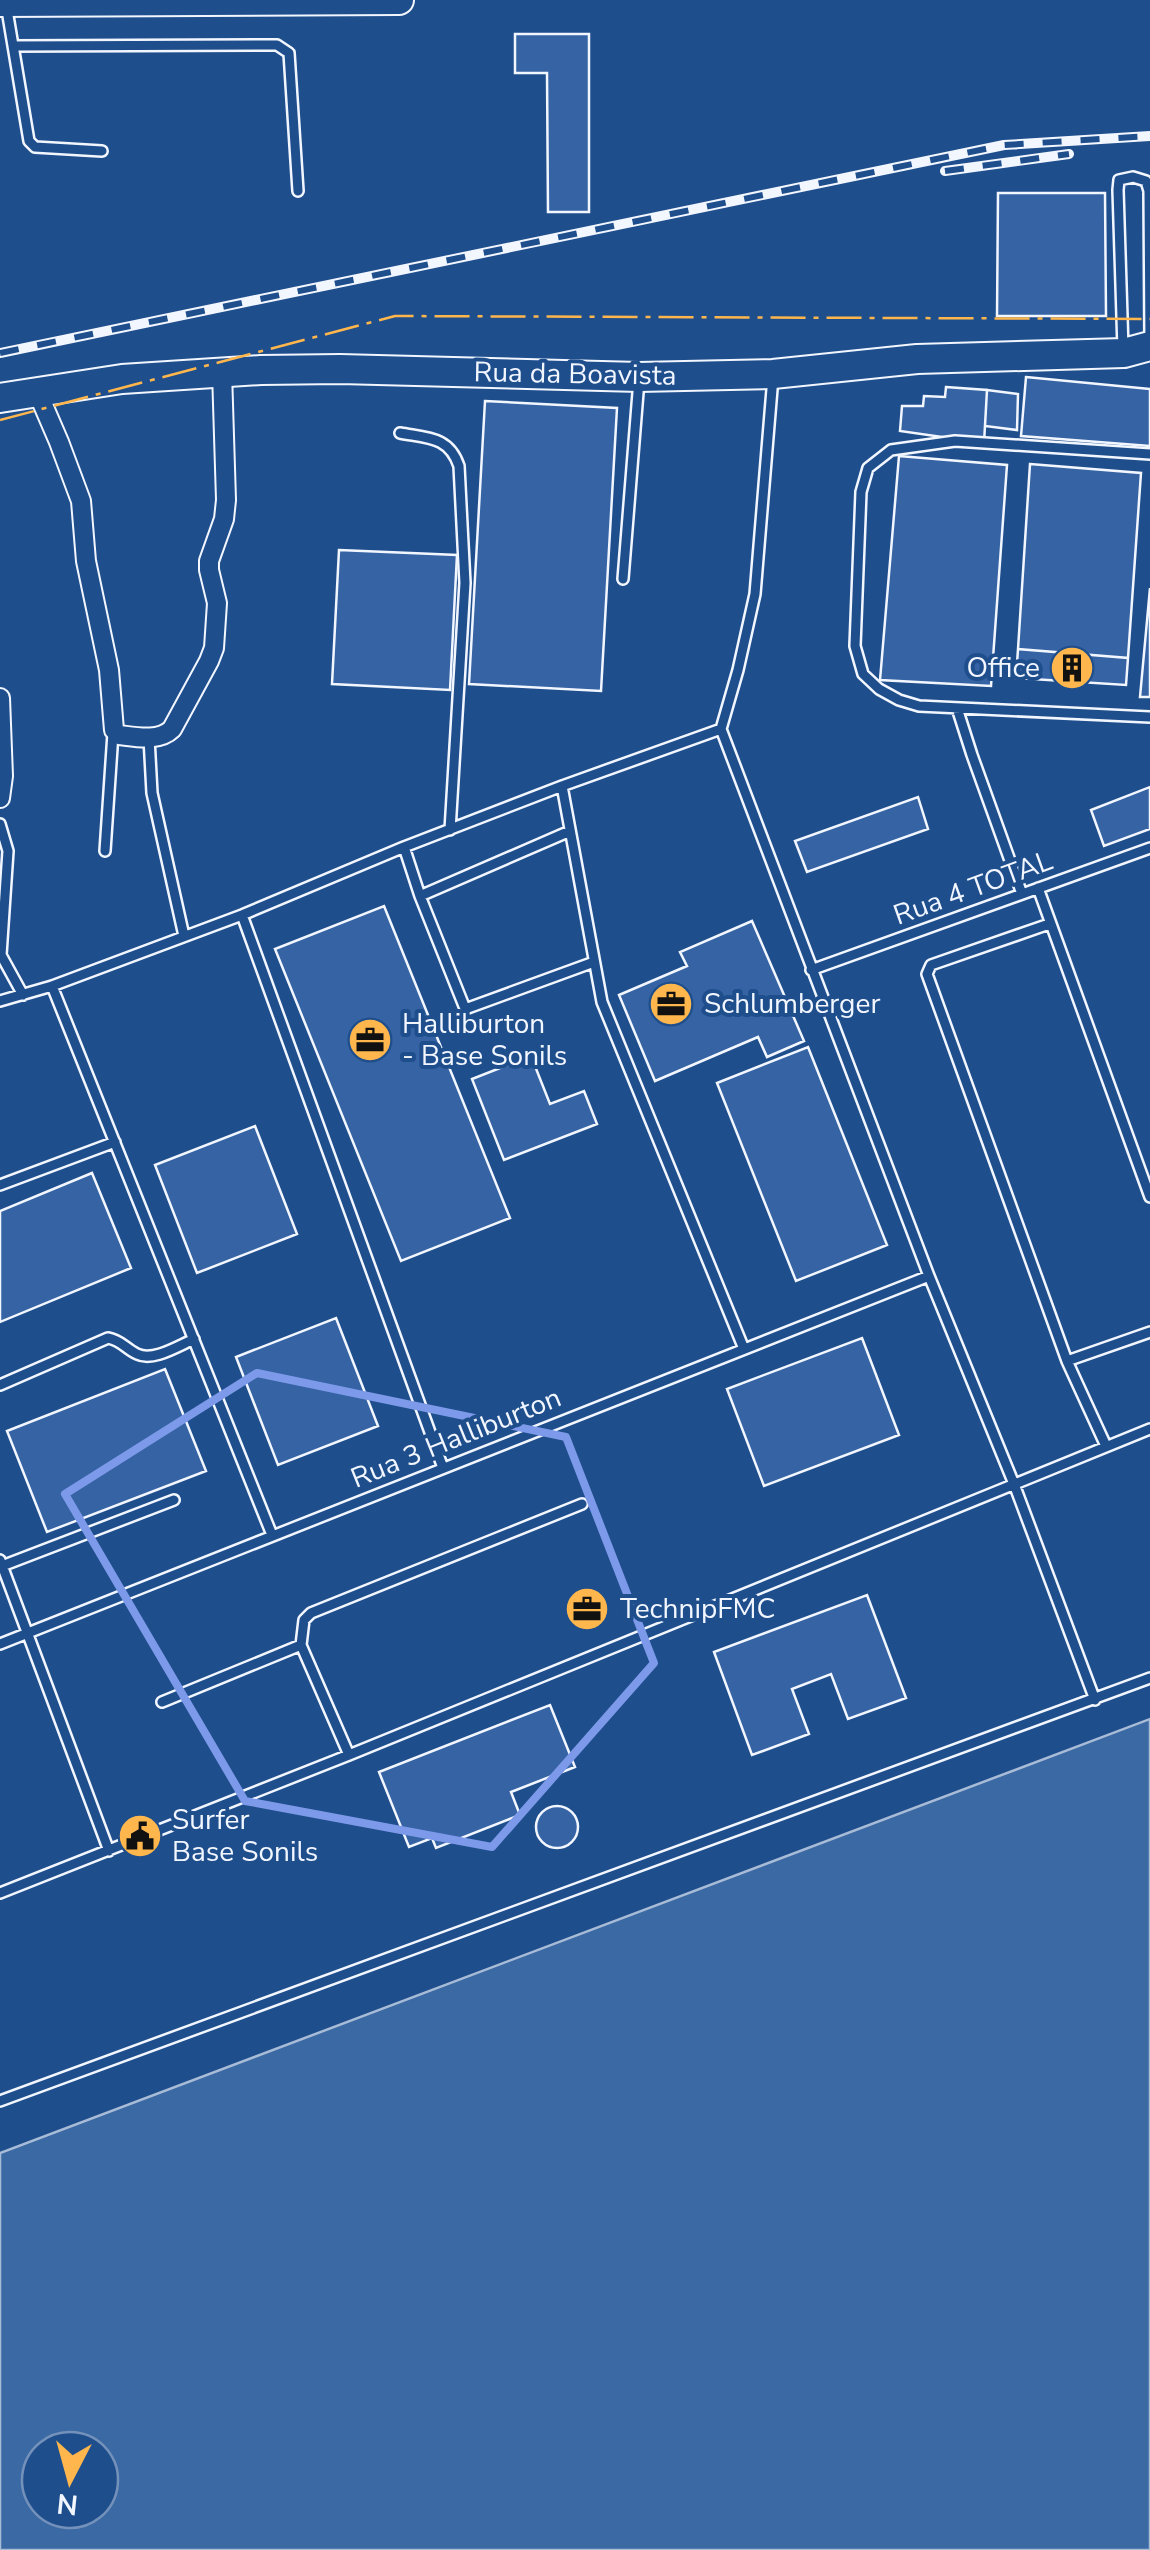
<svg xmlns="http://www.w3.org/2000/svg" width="1150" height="2550" viewBox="0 0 1150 2550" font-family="'Nunito Sans',sans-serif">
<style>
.water{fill:#3b69a3;stroke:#a8bbd7;stroke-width:2.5;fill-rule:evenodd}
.building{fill:#3563a3;stroke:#f2f6ff;stroke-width:2.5}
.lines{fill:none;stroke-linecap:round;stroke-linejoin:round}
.lane-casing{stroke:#f2f6ff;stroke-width:14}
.street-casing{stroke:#f2f6ff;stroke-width:22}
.primary-casing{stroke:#f2f6ff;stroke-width:32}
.lane{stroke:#1f4e8c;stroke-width:9}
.street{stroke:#1f4e8c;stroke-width:18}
.primary{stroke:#1f4e8c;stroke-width:28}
.rail-casing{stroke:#f2f6ff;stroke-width:10}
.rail{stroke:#1f4e8c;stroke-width:6;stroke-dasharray:19;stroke-linecap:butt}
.power{stroke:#ffb74d;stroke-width:2.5;stroke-dasharray:35 8 5 8;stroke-linecap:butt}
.marked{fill:none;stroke:#7d9aea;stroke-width:8;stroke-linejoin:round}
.labels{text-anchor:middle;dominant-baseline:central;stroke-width:8;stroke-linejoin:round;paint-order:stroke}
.street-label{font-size:28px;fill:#f2f6ff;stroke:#1f4e8c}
.poi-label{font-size:28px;fill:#f2f6ff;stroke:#1f4e8c;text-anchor:start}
</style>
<rect width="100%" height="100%" fill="#1f4e8c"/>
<path class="water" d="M1150 1719V2550H0V2153ZM40 2450H100V2510H40Z"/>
<path class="building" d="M515 34H589V212H548L547 73H515Z
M998 193H1105L1106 316H997Z
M1026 377 1150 389V446L1021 436Z
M946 387 987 390 984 443 900 431 902 406H923L924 396 945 397Z
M987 390 1018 394 1017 430 985 426Z
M485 401 617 408 601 691 469 684Z
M899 456 1007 465 991 686 880 680Z
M1030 464 1141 473 1128 658 1018 649Z
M339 550 457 555 450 690 332 684Z
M1150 588V697H1140Z
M1018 649 1128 658 1126 685 1016 678Z
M1150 787V829L1104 846 1091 810Z
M918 797 928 829 807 872 795 841Z
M384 906 510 1218 401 1261 275 949Z
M752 921 804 1041 767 1057 758 1037 655 1081 619 995 687 966 680 952Z
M808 1047 887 1245 796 1281 717 1083Z
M531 1056 550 1104 584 1091 597 1124 504 1160 472 1079Z
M255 1126 297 1234 197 1273 155 1165Z
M92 1173 131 1268 0 1322V1211Z
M336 1318 378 1426 278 1465 236 1357Z
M862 1338 899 1435 764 1486 727 1389Z
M165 1369 206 1471 47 1532 7 1431Z
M867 1595 906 1698 848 1719 831 1674 792 1689 809 1734 752 1755 714 1652Z
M550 1705 575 1767 511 1792 520 1815 436 1848 432 1838 409 1847 379 1772Z
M536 1827a21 21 0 1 1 42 0a21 21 0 1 1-42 0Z"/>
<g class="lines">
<g class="lane-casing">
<path id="lane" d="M6 4 29 141 35 147 102 151
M13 46 277 45 289 53 298 191
M1123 349 1118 190 1119 180 1133 177 1146 181 1149 191 1150 343
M400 433C427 438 449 436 459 466L465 583 450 830
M1150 454 955 441 891 450 868 468 861 492 855 646 863 674 879 689 899 700 919 706 1150 717
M623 579 639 380
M957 708 972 755 1022 894
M721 729 738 670 755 594 773 377
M149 738 152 793 184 936
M562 786 602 1002 744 1349
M0 824 8 851 1 955 23 995
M404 847 420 896 464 1006 468 1008 594 962
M105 851 113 733
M1038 888 1150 1197
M420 896 570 831
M242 915 443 1468
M1049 924 931 965 927 974 1067 1361 1106 1446
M811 970 1150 848
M52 986 272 1535
M0 1001 52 986 242 915 404 847 562 786 721 729 929 1276 1014 1484 1095 1700
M0 1185 115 1142
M1067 1361 1150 1332
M0 1385 108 1338C121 1340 126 1349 137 1354 153 1362 178 1346 194 1339
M0 1560 109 1851
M2 1566 174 1500
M0 1644 929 1276
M301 1645 349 1755
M162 1702 301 1645 304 1620 311 1613 582 1504
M0 1893 349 1755 1150 1429
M0 2101 1150 1678"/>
</g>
<g class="street-casing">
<path id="street" d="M37 391 59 442 81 501 86 561 109 670 114 730 119 735C136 737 159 742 172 729L209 661 214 648 217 603 209 570V561L224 519 226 500 222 372
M0 698 3 776 0 798"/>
</g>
<g class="primary-casing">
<path id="primary" d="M0 2 399 0
M0 398 122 379 261 370 340 369 639 377 773 374 917 359 1124 353 1150 346"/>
</g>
<use href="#lane" class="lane"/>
<use href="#street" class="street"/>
<use href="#primary" class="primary"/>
<g class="rail-casing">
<path id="rail" d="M945 171 1069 154
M0 353 1004 145 1150 136"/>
</g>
<use href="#rail" class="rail"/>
<path class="power" d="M0 420 395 316 1150 319"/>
</g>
<path class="marked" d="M257 1373 566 1437 654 1663 492 1847 245 1801 65 1494Z"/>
<defs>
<g id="building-disc" transform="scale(2.25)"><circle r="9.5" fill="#ffb74d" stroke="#1f4e8c"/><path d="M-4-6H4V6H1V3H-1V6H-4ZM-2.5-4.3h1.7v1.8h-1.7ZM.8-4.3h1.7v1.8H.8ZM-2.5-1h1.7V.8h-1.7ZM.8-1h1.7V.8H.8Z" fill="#111"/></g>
<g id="office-disc" transform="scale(2.25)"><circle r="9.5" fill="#ffb74d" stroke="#1f4e8c"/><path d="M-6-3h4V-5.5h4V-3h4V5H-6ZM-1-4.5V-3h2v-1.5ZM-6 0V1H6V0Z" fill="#111"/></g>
<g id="civic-disc" transform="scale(2.25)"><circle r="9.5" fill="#ffb74d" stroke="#1f4e8c"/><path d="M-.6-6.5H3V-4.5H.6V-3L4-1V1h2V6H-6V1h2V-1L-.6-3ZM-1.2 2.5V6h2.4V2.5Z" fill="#111"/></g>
</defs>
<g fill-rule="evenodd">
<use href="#building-disc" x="1072" y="668"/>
<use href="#office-disc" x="671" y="1004"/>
<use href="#office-disc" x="370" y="1040"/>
<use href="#office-disc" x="587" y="1609"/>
<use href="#civic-disc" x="140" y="1836"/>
</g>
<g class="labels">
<g class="street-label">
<text transform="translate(575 374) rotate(1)">Rua da Boavista</text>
<text transform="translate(973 888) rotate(-20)">Rua 4 TOTAL</text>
<text transform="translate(456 1438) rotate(-22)">Rua 3 Halliburton</text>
</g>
<g class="poi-label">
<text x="1040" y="668" text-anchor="end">Office</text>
<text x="704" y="1004">Schlumberger</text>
<text x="402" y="1024">Halliburton<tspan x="402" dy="32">- Base Sonils</tspan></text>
<text x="620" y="1609">TechnipFMC</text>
<text x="172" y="1820">Surfer<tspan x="172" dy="32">Base Sonils</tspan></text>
</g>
</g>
<g transform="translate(70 2480) rotate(186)"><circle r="48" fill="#1f4e8c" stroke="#7391ba" stroke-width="2.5"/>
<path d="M0-8L18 38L0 25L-18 38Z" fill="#ffb74d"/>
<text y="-15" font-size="28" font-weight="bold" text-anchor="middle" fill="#f2f6ff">N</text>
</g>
</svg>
